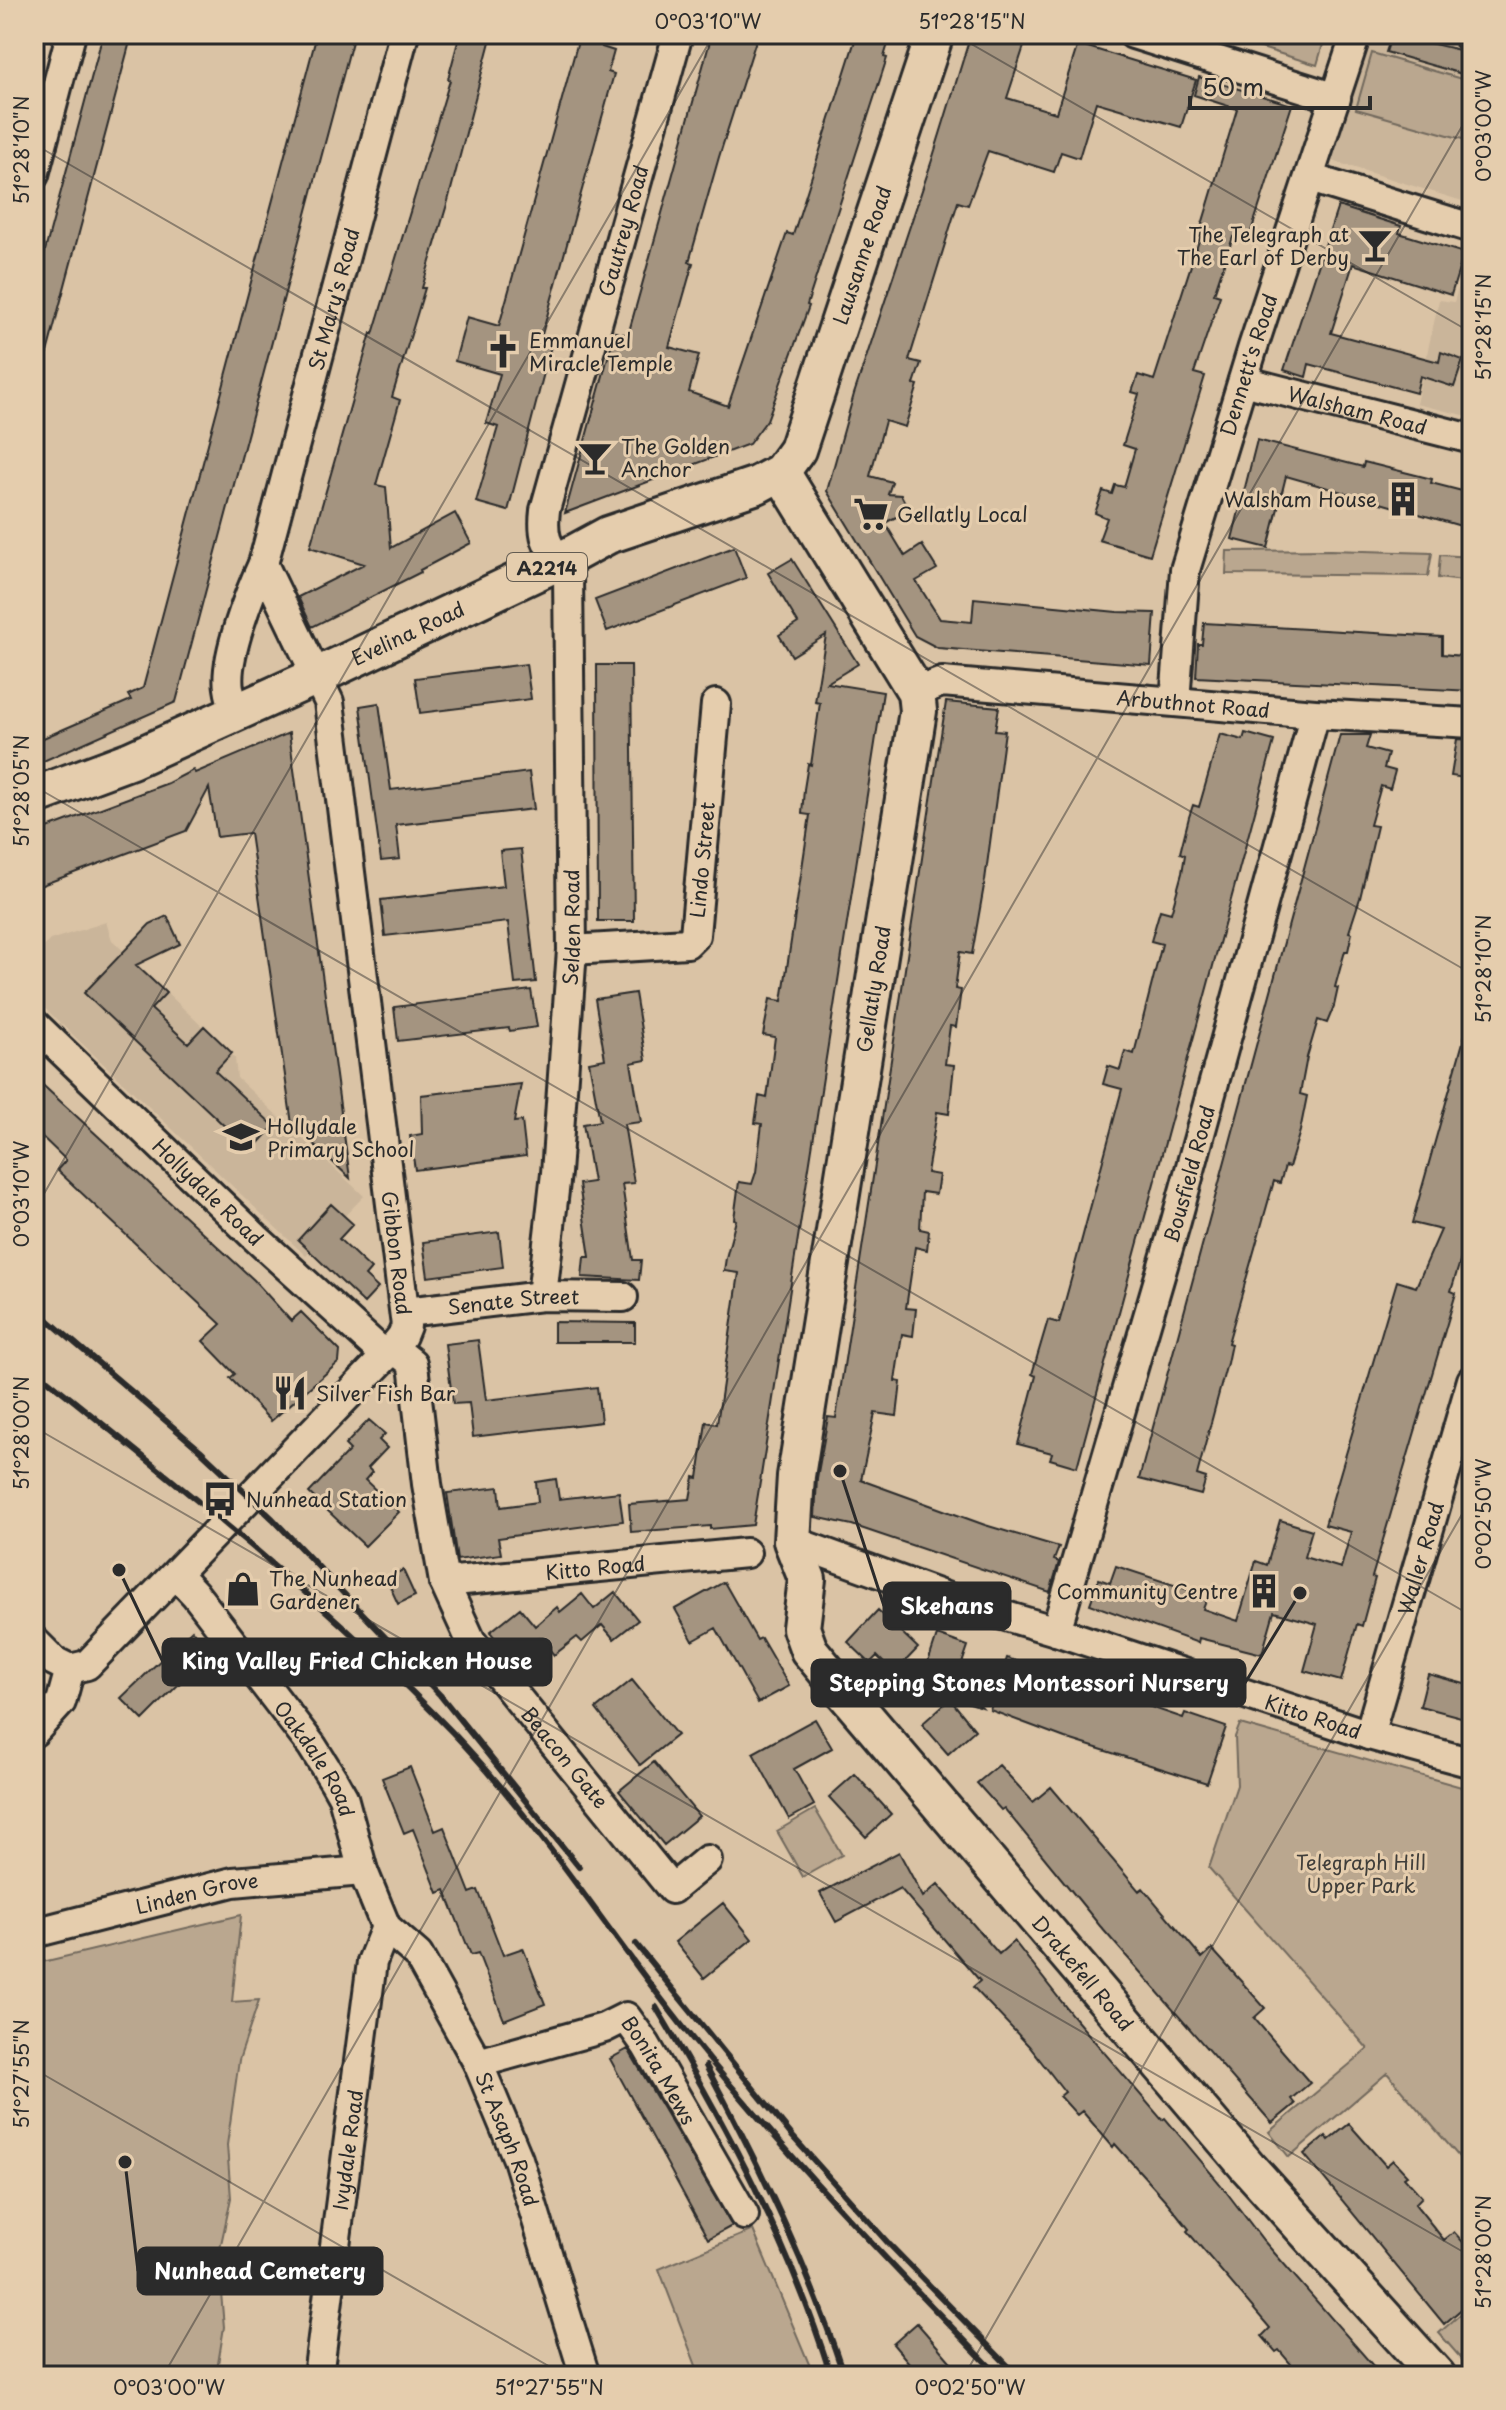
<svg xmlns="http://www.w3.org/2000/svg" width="1506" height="2410" viewBox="0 0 1506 2410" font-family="'Playpen Sans',sans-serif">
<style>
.built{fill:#cab59a}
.green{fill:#baa78f;stroke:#72695d;stroke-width:2}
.building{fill:#a49480;stroke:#2b2b2b;stroke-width:2}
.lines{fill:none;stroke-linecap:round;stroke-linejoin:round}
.minor-casing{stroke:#2b2b2b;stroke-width:34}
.major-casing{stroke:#2b2b2b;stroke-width:42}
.minor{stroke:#e5cdad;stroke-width:28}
.major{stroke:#e5cdad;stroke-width:36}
.rail{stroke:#2b2b2b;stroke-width:6}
.ticks{fill:none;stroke:#2b2b2b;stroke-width:2;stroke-opacity:0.45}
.labels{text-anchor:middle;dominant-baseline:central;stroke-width:6;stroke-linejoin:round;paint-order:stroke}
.shield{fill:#e5cdad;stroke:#635c52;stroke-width:2}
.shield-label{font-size:18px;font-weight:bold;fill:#2b2b2b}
.street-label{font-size:20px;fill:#2b2b2b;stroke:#e5cdad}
.poi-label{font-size:20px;fill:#2b2b2b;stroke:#e5cdad;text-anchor:start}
.park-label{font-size:20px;fill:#403e3a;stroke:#e5cdad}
.leader{fill:none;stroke:#2b2b2b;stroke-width:3}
.callout-dot{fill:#2b2b2b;stroke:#e5cdad;stroke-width:3}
.callout{fill:#2b2b2b;stroke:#2b2b2b;stroke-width:3}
.callout-label{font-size:22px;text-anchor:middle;font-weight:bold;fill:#fff}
.neatline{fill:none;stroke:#2b2b2b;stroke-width:3}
.ticks-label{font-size:20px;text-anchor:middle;fill:#2b2b2b}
</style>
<rect width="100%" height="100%" fill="#dac3a5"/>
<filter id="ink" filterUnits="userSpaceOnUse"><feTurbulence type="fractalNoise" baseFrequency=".0125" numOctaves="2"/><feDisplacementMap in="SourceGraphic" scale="16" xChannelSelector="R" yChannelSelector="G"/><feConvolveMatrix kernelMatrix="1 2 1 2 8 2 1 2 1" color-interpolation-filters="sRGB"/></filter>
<g filter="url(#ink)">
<path class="built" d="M1361 34H1433L1472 47V204L1326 159Z
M1472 243V417L1416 404 1439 300 1454 302Z
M106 922 112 940 235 1058 237 1078 364 1196 306 1256 34 998V957L50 940Z"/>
<path class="green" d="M1259 34H1326L1317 65 1255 46Z
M1372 53 1472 82V119L1466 140 1356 109Z
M1330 550 1432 553 1428 576 1226 574 1227 551Z
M1440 555 1472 557V582L1438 578Z
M1240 1724 1472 1790V2172L1387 2073 1289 2157 1269 2132 1368 2049 1209 1868 1237 1785 1235 1737Z
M815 1809 842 1855 803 1877 777 1831Z
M241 1915 232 2002 259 2000 239 2060 227 2145 231 2198 218 2258 224 2327 216 2376H34V1964Z
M753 2230 814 2376H700L659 2269Z
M1472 2304V2371L1439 2333Z"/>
<path class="building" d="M103 34H132L40 379 34 378V292Z
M317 34H354L176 702 39 763 34 752V742L131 700 128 695 143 688Z
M460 34H492L448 201 422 288H425L392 397 400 400 376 485 386 487 391 548 455 513 471 543 420 570 421 572 312 627 298 597 364 564 310 547 371 333 373 334 450 80 448 79Z
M580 34H606L602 47 614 51 608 72 614 74 541 338 552 342 508 511 476 502 498 427 486 423 500 374 455 361 467 317 499 326Z
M712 34H758L719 157 689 262 693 263 669 347 699 355 689 392 728 406 787 233 793 235 857 34H891L884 57 887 58 807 305 809 306 767 420 749 444 565 513 615 332 628 335Z
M971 34H1028L1007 98 1056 113 1078 44 1196 80 1181 127 1096 102 1079 158 1061 152 1054 172 988 151 968 205 958 202 909 360 921 363 914 384 918 385 905 427 885 421 870 476 892 482 888 494 901 495 909 510 885 523 905 556 922 545 937 569 916 581 940 619 972 622 974 598 1117 612 1155 613 1151 665 938 648 915 636 827 491 854 394 932 160Z
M1392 34 1472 53V77L1386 52Z
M1199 77 1292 105 1248 241 1233 237 1214 294 1220 296 1194 373 1205 376 1150 555 1099 540 1107 518 1095 513 1103 491 1112 494 1115 485 1124 487 1135 449 1123 445 1139 394 1132 392 1138 375 1154 380 1203 228H1201L1237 109 1194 95Z
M1338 206 1401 226 1399 233 1464 253 1451 295 1353 264 1331 333 1439 362 1441 352 1463 360 1454 387 1420 376 1416 393 1309 364 1306 377 1284 370Z
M1257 440 1363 467 1364 462 1432 479 1431 483 1470 493 1461 526 1286 476 1268 548 1232 539Z
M734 547 746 578 607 631 595 600Z
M792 559 858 664 827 683 883 692 760 1482 753 1525 710 1529V1526L631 1532 629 1504 690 1499 694 1477 698 1478 706 1422 717 1424 739 1273 724 1271 726 1258 736 1220 734 1219 739 1182 752 1184 756 1172 762 1124 755 1123 759 1096 767 1098 775 1037 763 1035 770 999 782 1001 810 815 802 814 804 789 808 764 811 765 820 703 815 702 826 635 792 656 779 635 798 623 768 573Z
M1204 623 1442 637V654L1472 657V691L1196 677 1198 644H1202Z
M526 664 531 699 420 713 415 678Z
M597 665H631L634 921H598Z
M946 702 999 707 995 730 1005 731 985 880 972 954 960 952 955 989 961 990 956 1027 950 1026 945 1064 954 1065 949 1114 937 1112 927 1173 939 1175 936 1194 922 1192 920 1229 929 1231 927 1250 915 1247 906 1308 916 1309 913 1336 902 1334 895 1381 901 1382 897 1416 875 1413 861 1480 985 1525 1059 1547 1054 1560 1059 1562 1050 1592 852 1525 815 1517 817 1478 828 1417 836 1418Z
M379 703 391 790 529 772 534 809 396 825 400 859 381 861 360 706Z
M289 733 350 1178 292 1124 250 833 217 837 209 788 186 831 34 888V833L168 783 193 770 195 773Z
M1245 733 1274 741 1077 1467 1050 1459 1052 1453 1018 1444 1036 1376 1032 1374 1048 1320 1059 1323 1072 1276 1122 1089 1103 1084 1108 1066 1120 1070 1125 1051 1134 1054 1162 944 1151 941 1160 910 1171 913 1182 873 1185 855 1180 853 1189 817 1193 805 1199 807 1220 734 1243 740Z
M1340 735H1370L1366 748 1388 754 1384 768 1395 771 1390 789 1381 786 1370 825 1377 826 1360 898 1349 932 1352 933 1348 951H1345L1335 987 1338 988 1334 1006 1327 1023 1318 1020 1307 1057 1300 1094 1307 1096 1300 1131 1289 1167 1285 1166 1280 1183 1274 1181 1228 1343 1231 1344 1227 1363 1197 1475 1206 1478 1201 1495 1139 1479Z
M1457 739 1472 740V779L1451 776Z
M521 849 536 982 515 984 508 922 385 936 381 900 504 886 500 851Z
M167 916 180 944 136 965 166 993 151 1009 188 1043 204 1026 232 1053 215 1071 274 1126 251 1151 84 993 150 924Z
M531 990 537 1027 510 1031 509 1028 398 1041 394 1007Z
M635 993 646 1060 631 1063 641 1122 624 1124 634 1183 622 1184 633 1260H641L639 1280 582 1277 584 1257H590L579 1184 593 1182 583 1124 600 1121 589 1062 605 1059 595 999Z
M1467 1028 1472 1029V1223L1451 1291 1456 1293 1372 1577 1375 1578 1362 1626 1357 1624 1341 1681 1304 1671 1317 1624 1274 1612 1262 1654 1199 1638 1198 1643 1090 1604 1099 1579 1110 1583 1116 1566 1208 1596 1203 1609 1238 1621 1256 1561 1267 1565 1280 1520 1312 1530 1304 1557 1341 1568 1351 1532 1325 1525 1397 1281 1416 1287 1441 1230 1412 1223Z
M34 1077 254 1280 291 1321 301 1312 340 1351 339 1362 271 1421 230 1378 235 1374 203 1341 221 1324 57 1170 66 1160 34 1129Z
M521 1084 514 1122 522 1121 526 1156 415 1170 410 1136 422 1134 421 1095Z
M331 1204 353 1224 339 1239 371 1269 365 1276 378 1288 364 1303 298 1240Z
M499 1232 503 1267 428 1277 423 1242Z
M554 1322 635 1323V1342H554Z
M478 1340 486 1400 597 1387 601 1422 473 1437 469 1403 453 1404 445 1344Z
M369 1420 385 1434 379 1440 387 1448 368 1468 372 1472 365 1480 399 1512 365 1546 309 1493 350 1450 345 1445Z
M556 1479 559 1499 619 1492 623 1521 498 1538 501 1554 457 1560 447 1493 499 1487 501 1507 538 1502 536 1482Z
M403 1570 415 1596 398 1604 386 1578Z
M724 1582 757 1640 761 1638 789 1686 758 1703 716 1628 693 1641 675 1609Z
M615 1592 638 1620 614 1639 602 1625 582 1642 577 1637 554 1655 540 1638 513 1660 490 1632 520 1608 535 1626 557 1607 560 1612 582 1594 594 1609Z
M878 1610 918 1648 894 1673 877 1656 870 1663 848 1642Z
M192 1630 209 1654 143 1720 121 1698Z
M937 1635 968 1646 957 1678 982 1707 941 1694 938 1690 934 1692 920 1687Z
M1007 1658 1183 1718 1185 1713 1226 1727 1207 1783 1065 1738 990 1710Z
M1428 1674 1472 1686V1720L1420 1706Z
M632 1680 677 1735 640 1765 596 1709Z
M950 1699 975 1730 948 1754 922 1724Z
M815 1719 832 1748 794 1769 814 1805 789 1819 753 1753Z
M654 1762 699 1816 664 1845 619 1791Z
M999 1765 1033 1802 1051 1787 1139 1891 1143 1888 1202 1958 1212 1949 1265 2008 1254 2018 1310 2083 1291 2099 1295 2104 1272 2123 1100 1926 1004 1808 1001 1810 977 1783Z
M410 1767 435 1831 444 1827 470 1893 478 1890 503 1955 523 1948 545 2004 504 2020 478 1953 471 1955 445 1890 438 1893 413 1829 404 1833 382 1778Z
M855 1774 891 1814 866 1837 829 1797Z
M899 1852 923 1897 938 1884 999 1954 1014 1941 1072 2015 1162 2120 1165 2118 1221 2185 1263 2240 1382 2376H1301L1279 2350 1276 2352 1262 2336 1270 2328 1187 2231 1189 2229 1167 2202 1115 2144 1113 2147 1082 2111 1077 2115 1060 2096 1065 2092 1029 2046 973 1987 980 1981 900 1888 836 1922 820 1893Z
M723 1903 752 1939 704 1978 675 1942Z
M628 2049 732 2226 708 2239 610 2059Z
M1349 2124 1386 2166 1393 2160 1407 2175 1404 2177 1422 2197 1415 2204 1444 2240 1454 2232 1472 2252V2300L1444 2324 1304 2154 1326 2136 1329 2140Z
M917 2323 963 2376H920L893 2344Z"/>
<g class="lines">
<g class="minor-casing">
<g id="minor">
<path d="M1133 34 1336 98"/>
<path d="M1466 34 1472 36"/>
<path d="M34 175 71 34"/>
<path d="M1310 178 1468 227"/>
<path id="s1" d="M1243 381 1472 439"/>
<path id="s2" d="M916 692 942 682 1315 714 1472 723"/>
<path id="s3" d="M1175 701 1185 570 1253 347 1356 34"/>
<path id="s4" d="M236 713C233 705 230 696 229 688 224 658 250 592 263 564L404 34"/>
<path id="s5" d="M572 950 687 943 695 935 716 704"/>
<path id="s6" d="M34 1024 256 1238 386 1356"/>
<path id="s7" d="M542 1296 556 1173 572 950 568 574C551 547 541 545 545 510L678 34"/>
<path id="s8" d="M406 1312 542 1296 623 1297"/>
<path id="s9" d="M393 1348 412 1363 414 1373 427 1484 444 1582 471 1641 672 1889 707 1860"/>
<path id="s10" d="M792 1541 962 1603 1056 1631 1369 1735 1472 1763"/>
<path id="s11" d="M176 1574 195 1594 312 1746 334 1781 343 1797 363 1871 386 1927 418 1955 478 2063 518 2159 585 2376"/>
<path id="s12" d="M444 1582 746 1553"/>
<path id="s13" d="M1056 1631 1176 1221 1315 714"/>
<path d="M34 1641 54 1661 70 1669"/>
<path d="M70 1669 87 1665 386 1356 402 1336 406 1326 329 702 263 564"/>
<path d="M34 1732 61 1702 70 1669"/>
<path id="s14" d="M1369 1735 1472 1380"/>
<path id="s15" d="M34 1933 233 1882 363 1871"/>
<path id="s16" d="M478 2063 604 2028 626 2017 646 2045 744 2215"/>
<path id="s17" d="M318 2376 372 1962 386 1927"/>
</g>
</g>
<g class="major-casing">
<g id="major">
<path id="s18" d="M781 472 916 692 918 711 796 1476 792 1541 807 1579 801 1628 809 1650 833 1679 1248 2167 1437 2376"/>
<path id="s19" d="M34 796 131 760 317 676 560 561 608 535 757 485 781 472 797 450 935 34"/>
</g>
</g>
<use href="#minor" class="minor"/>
<use href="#major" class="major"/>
<path class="rail" d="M34 1308 200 1450 273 1519 440 1695 579 1867
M34 1369C180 1486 323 1598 453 1733 541 1825 608 1933 687 2032 784 2153 891 2265 999 2376
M636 1944 793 2137 889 2244 1018 2376
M656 2007C725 2123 791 2246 831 2376
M706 2066C760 2166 809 2268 844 2376"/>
</g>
</g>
<path class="ticks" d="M954 34 1472 333M34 144 1472 974M34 786 1472 1616M34 1211 714 34M34 1427 1472 2257M34 2069 566 2376M163 2376 1472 109M964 2376 1472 1497"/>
<defs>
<g id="bar-bare" transform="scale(2.76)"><path d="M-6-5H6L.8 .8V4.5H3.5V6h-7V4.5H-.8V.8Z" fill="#2b2b2b" stroke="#e5cdad" stroke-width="2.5" paint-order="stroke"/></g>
<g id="church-bare" transform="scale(2.76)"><path d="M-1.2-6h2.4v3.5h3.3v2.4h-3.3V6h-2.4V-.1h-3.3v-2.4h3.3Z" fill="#2b2b2b" stroke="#e5cdad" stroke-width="2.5" paint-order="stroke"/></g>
<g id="building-bare" transform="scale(2.76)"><path d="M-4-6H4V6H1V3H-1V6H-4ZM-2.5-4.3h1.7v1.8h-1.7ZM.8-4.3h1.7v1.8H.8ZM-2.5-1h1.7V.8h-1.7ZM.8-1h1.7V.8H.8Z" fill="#2b2b2b" stroke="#e5cdad" stroke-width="2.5" paint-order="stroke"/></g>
<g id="supermarket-bare" transform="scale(2.76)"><path d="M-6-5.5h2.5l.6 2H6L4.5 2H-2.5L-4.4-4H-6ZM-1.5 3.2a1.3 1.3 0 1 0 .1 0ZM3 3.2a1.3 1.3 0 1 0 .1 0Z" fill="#2b2b2b" stroke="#e5cdad" stroke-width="2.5" paint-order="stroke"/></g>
<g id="school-bare" transform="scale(2.76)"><path d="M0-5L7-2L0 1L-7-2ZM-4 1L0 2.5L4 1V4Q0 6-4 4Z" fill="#2b2b2b" stroke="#e5cdad" stroke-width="2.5" paint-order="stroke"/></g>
<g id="restaurant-bare" transform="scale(2.76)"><path d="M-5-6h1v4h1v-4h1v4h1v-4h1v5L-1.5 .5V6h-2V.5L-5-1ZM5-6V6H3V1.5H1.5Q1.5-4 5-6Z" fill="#2b2b2b" stroke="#e5cdad" stroke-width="2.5" paint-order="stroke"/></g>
<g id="bus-bare" transform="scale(2.76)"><path d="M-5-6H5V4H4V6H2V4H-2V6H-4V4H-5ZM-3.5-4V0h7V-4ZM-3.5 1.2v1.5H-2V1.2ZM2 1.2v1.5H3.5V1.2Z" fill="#2b2b2b" stroke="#e5cdad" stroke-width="2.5" paint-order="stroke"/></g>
<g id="shop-bare" transform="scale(2.76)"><path d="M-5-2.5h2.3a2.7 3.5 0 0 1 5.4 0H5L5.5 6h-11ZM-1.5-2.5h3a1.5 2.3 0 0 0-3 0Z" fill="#2b2b2b" stroke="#e5cdad" stroke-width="2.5" paint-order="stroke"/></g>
</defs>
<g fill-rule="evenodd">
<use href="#bar-bare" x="1375" y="245"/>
<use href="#church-bare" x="503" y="351"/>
<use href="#bar-bare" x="595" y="458"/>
<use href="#building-bare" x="1403" y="499"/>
<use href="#supermarket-bare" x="871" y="514"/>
<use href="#school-bare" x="241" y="1137"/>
<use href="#restaurant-bare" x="290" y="1393"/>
<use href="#bus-bare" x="220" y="1499"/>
<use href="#shop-bare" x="243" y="1589"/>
<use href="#building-bare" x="1264" y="1591"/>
</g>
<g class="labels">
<rect class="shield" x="507" y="553" width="80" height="28" rx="6"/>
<g class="shield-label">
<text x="547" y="567">A2214</text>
</g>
<g class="street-label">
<text stroke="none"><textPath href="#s7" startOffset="1084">Gautrey Road</textPath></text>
<text stroke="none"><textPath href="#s19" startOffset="1048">Lausanne Road</textPath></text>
<text stroke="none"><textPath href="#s4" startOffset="430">St Mary's Road</textPath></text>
<text stroke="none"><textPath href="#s3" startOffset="346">Dennett's Road</textPath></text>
<text stroke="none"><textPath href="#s1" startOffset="118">Walsham Road</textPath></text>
<text stroke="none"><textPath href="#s19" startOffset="408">Evelina Road</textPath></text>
<text stroke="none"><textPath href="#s2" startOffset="280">Arbuthnot Road</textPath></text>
<text stroke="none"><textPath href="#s5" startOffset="202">Lindo Street</textPath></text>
<text stroke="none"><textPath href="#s7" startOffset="370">Selden Road</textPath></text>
<text transform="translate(873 989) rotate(-81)">Gellatly Road</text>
<text stroke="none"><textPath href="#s13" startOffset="476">Bousfield Road</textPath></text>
<text stroke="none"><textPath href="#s6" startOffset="242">Hollydale Road</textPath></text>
<text transform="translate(397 1253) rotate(83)">Gibbon Road</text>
<text stroke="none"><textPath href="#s8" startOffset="108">Senate Street</textPath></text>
<text stroke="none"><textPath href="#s14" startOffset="184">Waller Road</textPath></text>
<text stroke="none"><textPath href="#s12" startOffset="152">Kitto Road</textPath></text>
<text stroke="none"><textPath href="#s10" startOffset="550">Kitto Road</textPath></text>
<text stroke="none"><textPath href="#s9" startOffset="460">Beacon Gate</textPath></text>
<text stroke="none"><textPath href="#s11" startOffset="232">Oakdale Road</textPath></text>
<text stroke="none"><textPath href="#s15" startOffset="168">Linden Grove</textPath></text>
<text stroke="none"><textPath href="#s18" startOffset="1654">Drakefell Road</textPath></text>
<text stroke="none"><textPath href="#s16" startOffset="218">Bonita Mews</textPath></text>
<text stroke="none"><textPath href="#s11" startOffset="664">St Asaph Road</textPath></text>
<text stroke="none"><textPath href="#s17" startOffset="228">Ivydale Road</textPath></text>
</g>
<g class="poi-label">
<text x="1349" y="234" text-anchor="end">The Telegraph at<tspan x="1349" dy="23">The Earl of Derby</tspan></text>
<text x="529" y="340">Emmanuel<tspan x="529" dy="23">Miracle Temple</tspan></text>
<text x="621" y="446">The Golden<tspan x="621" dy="23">Anchor</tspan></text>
<text x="1377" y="499" text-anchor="end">Walsham House</text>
<text x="897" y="514">Gellatly Local</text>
<text x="267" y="1126">Hollydale<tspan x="267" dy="23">Primary School</tspan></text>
<text x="316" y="1393">Silver Fish Bar</text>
<text x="246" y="1499">Nunhead Station</text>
<text x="269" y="1578">The Nunhead<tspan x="269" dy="23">Gardener</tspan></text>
<text x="1238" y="1591" text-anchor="end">Community Centre</text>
</g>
<g class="park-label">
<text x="1361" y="1862">Telegraph Hill<tspan x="1361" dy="23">Upper Park</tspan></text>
</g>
</g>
<path class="leader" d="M840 1471L884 1606M119 1570L163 1662M1300 1593L1245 1683M125 2162L138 2271"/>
<g class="callout-dot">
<circle cx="840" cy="1471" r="8"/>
<circle cx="119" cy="1570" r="8"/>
<circle cx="1300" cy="1593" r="8"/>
<circle cx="125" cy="2162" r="8"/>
</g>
<g class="callout">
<rect x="884" y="1583" width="126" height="46" rx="8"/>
<rect x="163" y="1639" width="388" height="46" rx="8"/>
<rect x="812" y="1660" width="433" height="46" rx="8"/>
<rect x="138" y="2248" width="244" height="46" rx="8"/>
</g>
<g class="callout-label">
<text x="947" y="1614">Skehans</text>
<text x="357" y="1669">King Valley Fried Chicken House</text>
<text x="1029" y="1691">Stepping Stones Montessori Nursery</text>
<text x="260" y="2279">Nunhead Cemetery</text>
</g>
<rect width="1506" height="2410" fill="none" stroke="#e5cdad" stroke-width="88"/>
<path d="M1190 96v12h180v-12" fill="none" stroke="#2b2b2b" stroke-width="4"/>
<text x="1202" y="96" font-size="24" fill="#2b2b2b" stroke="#e5cdad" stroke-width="6" paint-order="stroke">50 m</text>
<rect x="44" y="44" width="1418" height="2322" class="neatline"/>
<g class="ticks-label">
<text x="708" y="29">0°03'10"W</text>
<text x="972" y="29">51°28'15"N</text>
<text transform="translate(1484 126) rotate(-90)" y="7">0°03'00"W</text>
<text transform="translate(22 150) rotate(-90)" y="7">51°28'10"N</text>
<text transform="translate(1484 327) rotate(-90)" y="7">51°28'15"N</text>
<text transform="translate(22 791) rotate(-90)" y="7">51°28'05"N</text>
<text transform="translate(1484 969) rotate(-90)" y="7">51°28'10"N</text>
<text transform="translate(22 1194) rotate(-90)" y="7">0°03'10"W</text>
<text transform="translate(22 1433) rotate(-90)" y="7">51°28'00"N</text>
<text transform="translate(1484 1514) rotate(-90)" y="7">0°02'50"W</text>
<text transform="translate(22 2074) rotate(-90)" y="7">51°27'55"N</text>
<text transform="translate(1484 2252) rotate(-90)" y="7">51°28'00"N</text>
<text x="169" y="2395">0°03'00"W</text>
<text x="549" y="2395">51°27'55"N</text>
<text x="970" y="2395">0°02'50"W</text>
</g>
</svg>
